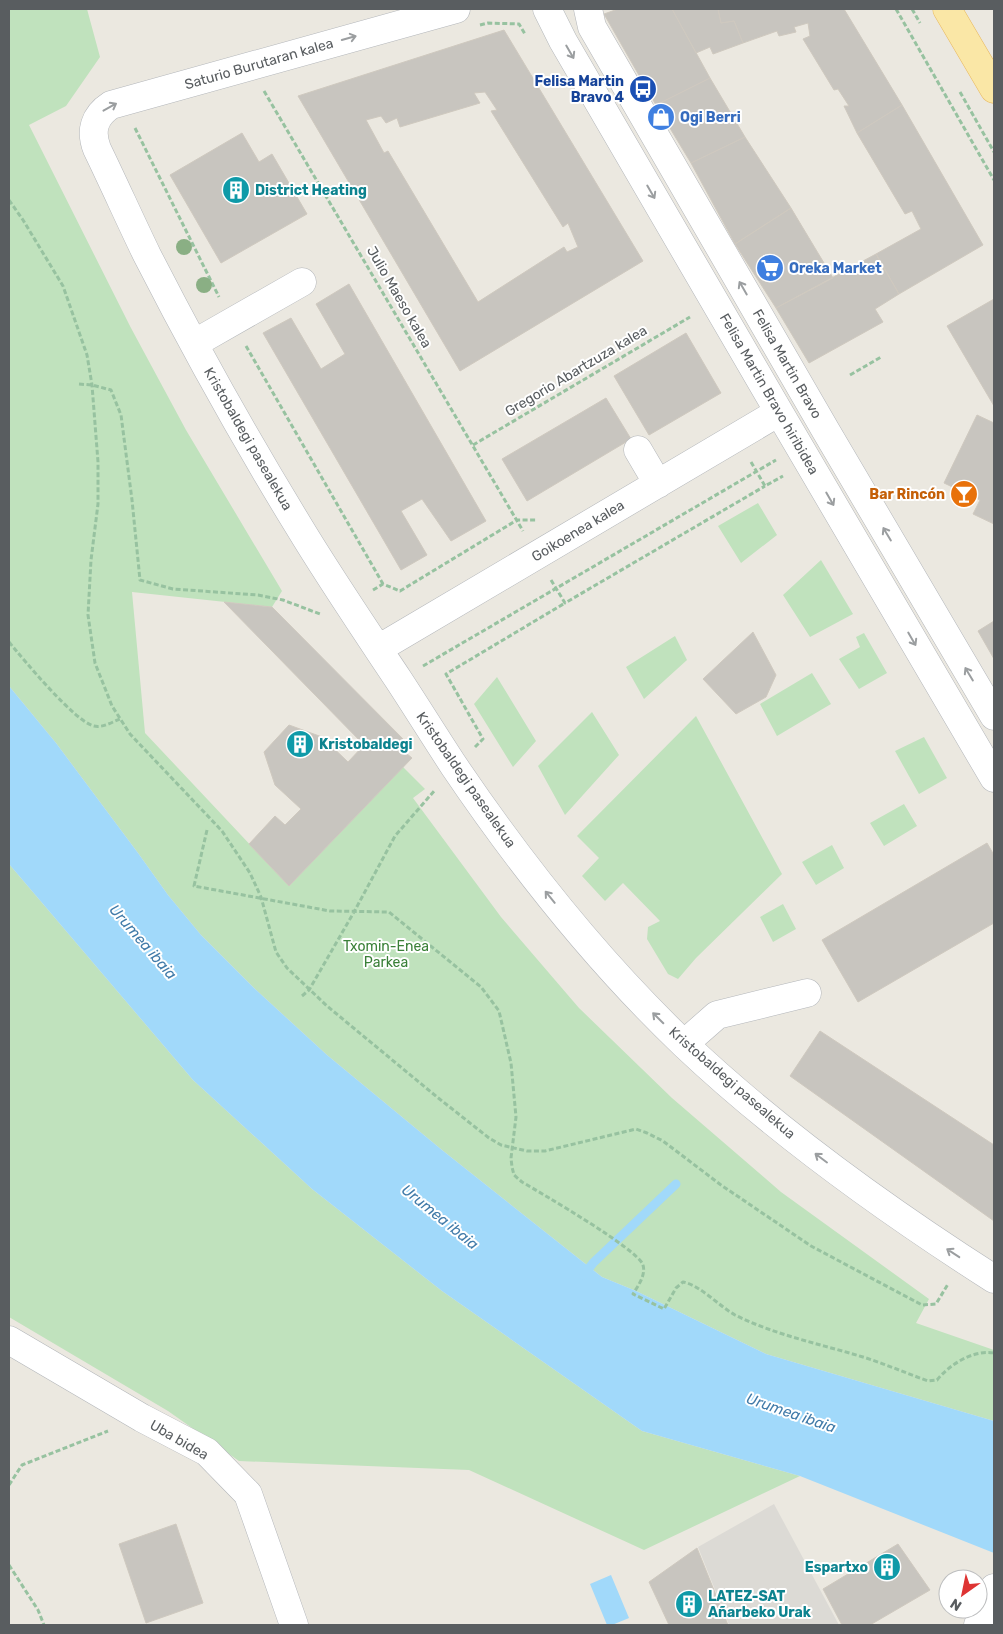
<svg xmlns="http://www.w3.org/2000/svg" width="1003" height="1634" viewBox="0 0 1003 1634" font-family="Rubik,sans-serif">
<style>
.industrial{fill:#dcdad5}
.green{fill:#c0e2bd}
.water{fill:#a1d9fa}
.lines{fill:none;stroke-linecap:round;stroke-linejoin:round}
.stream{stroke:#a1d9fa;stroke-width:9}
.building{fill:#c8c5bf;stroke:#cfc9bf;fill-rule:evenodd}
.minor-casing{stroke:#b3b6ba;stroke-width:29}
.major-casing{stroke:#e8b75c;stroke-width:29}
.path{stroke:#97c2a0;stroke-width:3;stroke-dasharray:5 2.5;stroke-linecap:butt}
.minor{stroke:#fff;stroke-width:28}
.major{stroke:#fae7a6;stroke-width:28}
.tree{fill:#8aaf84}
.oneway{stroke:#9b9ea0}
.labels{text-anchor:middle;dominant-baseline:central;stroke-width:4;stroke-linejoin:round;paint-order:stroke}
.street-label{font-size:14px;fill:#595d60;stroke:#fff}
.transit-label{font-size:14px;font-weight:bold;fill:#164399;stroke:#fff;text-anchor:end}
.shop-label{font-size:14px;font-weight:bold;fill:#366cbe;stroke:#fff;text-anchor:start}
.culture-label{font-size:14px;font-weight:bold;fill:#0d838f;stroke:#fff;text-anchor:start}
.food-label{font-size:14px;font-weight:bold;fill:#c56008;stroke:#fff;text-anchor:end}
.park-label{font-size:14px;fill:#3a8038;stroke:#fff}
.water-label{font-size:15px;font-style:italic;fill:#417ba9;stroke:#fff}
</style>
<rect width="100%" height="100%" fill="#ebe8e0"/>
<path class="industrial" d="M774 1504 839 1625H729L698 1547Z"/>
<path class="green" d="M9 9H87L100 57 66 106 29 125 131 328 186 430 282 591 272 607 132 592 145 733 289 886 403 767 425 789 413 798 501 917 579 1008 672 1098 781 1192 929 1299 916 1323 994 1350V1421L766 1354 636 1291 602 1277 442 1150 327 1055 254 988 201 935 168 895 138 853 56 743 9 686Z
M758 503 777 535 741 563 718 526Z
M821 560 853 614 810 637 783 595Z
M864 633 887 673 859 689 839 659 860 647 856 637Z
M675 636 687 660 644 699 626 667Z
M812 673 831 704 777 736 760 704Z
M497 677 536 741 513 767 474 704Z
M592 712 619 755 565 815 538 766Z
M696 716 782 874 696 958 678 979 668 974 647 939 648 927 660 921 623 883 605 901 582 876 599 858 577 836Z
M924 737 947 778 919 794 895 751Z
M904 804 917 826 884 846 870 823Z
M832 845 844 868 816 885 802 862Z
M9 864 193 1080 312 1189 442 1291 642 1431 800 1476 644 1550 469 1470 239 1461 168 1411 9 1317Z
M783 904 796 929 773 942 760 917Z"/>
<path class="water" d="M9 686 56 743 138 853 168 895 201 935 254 988 327 1055 442 1150 602 1277 636 1291 766 1354 994 1421V1553L800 1476 642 1431 442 1291 312 1189 193 1080 9 864Z
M611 1575 629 1618 612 1625H607L590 1584Z"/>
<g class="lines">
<path class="stream" d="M584 1275 593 1263 676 1184"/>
</g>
<path class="building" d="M618 9H672L710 78 656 105 604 14Z
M672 9H718L721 23 734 21 743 43 713 54 710 47 696 53Z
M718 9H844L902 105 857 133 844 106H849L838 89 834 90 803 39 810 36 808 23 794 27 796 32 779 36 777 31 743 43 734 21 721 23Z
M504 30 643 261 460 371 298 96ZM485 92 497 110 491 111 563 227 568 223 578 247 567 252 564 247 478 302 388 151 384 153 366 120 381 116 386 123 397 118 400 127 480 103 474 93Z
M710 78 745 137 691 163 656 105Z
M902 105 983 245 899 294 876 254 921 229 912 211 905 214 857 133Z
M242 133 259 162 272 154 307 214 221 263 170 175Z
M745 137 791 208 735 244 691 163Z
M791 208 833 278 776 308 735 244Z
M876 254 899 294 875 309 883 322 809 363 776 308Z
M349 284 486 521 451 541 422 499 401 511 427 555 401 570 263 333 291 318 321 369 345 354 316 304Z
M994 299V406L947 326Z
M686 333 721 393 649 435 614 376Z
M606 398 631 439 527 501 502 459Z
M977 415 994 423V524L973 514 980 500 944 483Z
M224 602 272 607 406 742 400 748 412 758 289 886 249 844 275 816 285 825 301 809 275 785 264 752 289 725 322 737 348 762 364 745Z
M994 621V659L978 631Z
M753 632 776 675 766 697 736 714 703 679Z
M987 843 994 855V923L858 1002 822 940Z
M820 1031 994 1145V1221L790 1076Z
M176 1524 203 1603 146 1623 119 1544Z
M898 1544 930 1590 870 1625H842L823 1589Z
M697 1548 728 1625H669L649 1582Z"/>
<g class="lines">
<g class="minor-casing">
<path id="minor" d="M456 9 111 105C94 116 90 131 97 149 114 184 130 220 147 255 194 347 244 437 298 525 330 578 364 628 398 679 417 708 435 737 454 766 521 865 597 961 684 1044 777 1132 886 1210 994 1279
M547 9 563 41 779 412 994 778
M588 9 592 27 826 431 994 716
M195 343 302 282
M638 450 658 484
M378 649 779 412
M684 1044 717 1015 807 993
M9 1340 142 1418 207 1452 248 1494 294 1625
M978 1625 994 1588"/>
</g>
<g class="major-casing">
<path id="major" d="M947 9 994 89"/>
</g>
<path class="path" d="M896 9 994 180
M912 9 920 23
M480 25 488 23 519 24 525 34
M264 91 523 531
M960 92 994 152
M135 128 219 297
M9 200 23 220 63 286 87 355 92 385 98 462V504L91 560 88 615 95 663 112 706 130 734 222 831 250 873 261 897 276 952 287 968 327 1006 437 1097 489 1138 501 1145 527 1151H545L636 1129 647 1133 663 1141 721 1185 811 1246 922 1305 936 1304 948 1284
M246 346 383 584
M850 375 881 357
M79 384 92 385 111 390 121 415 132 500 140 580 173 589 258 595 283 600 320 614
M473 445 690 317
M751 462 765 486 783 476
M551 580 565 603 765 486
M373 590 383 584 400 591 517 520H536
M9 642C23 659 75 722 94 726 103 728 112 722 120 719
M423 666 776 460
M475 747 483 739 446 674 565 603
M207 830 194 886 330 911 389 912 481 987 499 1011 511 1063 516 1117 511 1158 512 1167 514 1175 522 1182C541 1193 639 1250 643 1265 646 1275 638 1286 633 1294L664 1309 676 1288 683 1282C700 1285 719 1306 735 1315 775 1335 820 1344 863 1357 885 1364 906 1373 928 1381L937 1380C949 1365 974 1349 994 1353
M302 996 309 990 354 912 395 836 435 790
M9 1485 22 1465 108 1431
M9 1565 38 1610 44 1625"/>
<use href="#minor" class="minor"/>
<use href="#major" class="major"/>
</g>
<g class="tree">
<circle cx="184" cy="247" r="8"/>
<circle cx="204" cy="285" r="8"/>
</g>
<defs><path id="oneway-shaft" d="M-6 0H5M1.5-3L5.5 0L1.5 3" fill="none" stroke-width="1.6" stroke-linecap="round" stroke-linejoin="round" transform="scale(1.25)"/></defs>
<g class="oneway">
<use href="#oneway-shaft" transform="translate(349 38) rotate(-16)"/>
<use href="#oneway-shaft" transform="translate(570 52) rotate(60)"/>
<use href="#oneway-shaft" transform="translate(110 107) rotate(-29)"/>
<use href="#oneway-shaft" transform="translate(651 192) rotate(60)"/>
<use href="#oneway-shaft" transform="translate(743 288) rotate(-120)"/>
<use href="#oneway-shaft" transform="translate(830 499) rotate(60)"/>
<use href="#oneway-shaft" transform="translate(887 534) rotate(-121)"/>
<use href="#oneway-shaft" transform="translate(912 639) rotate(60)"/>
<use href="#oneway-shaft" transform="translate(969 674) rotate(-121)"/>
<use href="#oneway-shaft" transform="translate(550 897) rotate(-129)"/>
<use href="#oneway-shaft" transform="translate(658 1018) rotate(-135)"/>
<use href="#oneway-shaft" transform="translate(821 1158) rotate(-143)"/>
<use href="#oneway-shaft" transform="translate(953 1253) rotate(-147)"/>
</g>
<defs>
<g id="bus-disc" transform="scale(1.4375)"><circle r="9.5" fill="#1a4fb4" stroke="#fff"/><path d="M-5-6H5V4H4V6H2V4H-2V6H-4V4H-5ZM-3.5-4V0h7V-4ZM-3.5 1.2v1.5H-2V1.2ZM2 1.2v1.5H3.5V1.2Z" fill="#fff"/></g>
<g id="shop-disc" transform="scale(1.4375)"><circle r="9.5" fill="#3f7fe0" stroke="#fff"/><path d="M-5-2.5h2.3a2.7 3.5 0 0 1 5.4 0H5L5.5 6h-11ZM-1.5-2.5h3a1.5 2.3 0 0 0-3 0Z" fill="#fff"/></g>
<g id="building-disc" transform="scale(1.4375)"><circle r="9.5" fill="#0f9aa8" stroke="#fff"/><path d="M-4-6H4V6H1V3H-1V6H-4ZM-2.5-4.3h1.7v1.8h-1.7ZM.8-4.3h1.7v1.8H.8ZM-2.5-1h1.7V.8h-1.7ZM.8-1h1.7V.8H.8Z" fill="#fff"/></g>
<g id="supermarket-disc" transform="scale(1.4375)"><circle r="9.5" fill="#3f7fe0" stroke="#fff"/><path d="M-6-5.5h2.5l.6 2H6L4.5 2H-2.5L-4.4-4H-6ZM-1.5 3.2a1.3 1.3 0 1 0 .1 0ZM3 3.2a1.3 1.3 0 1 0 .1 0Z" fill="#fff"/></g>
<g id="bar-disc" transform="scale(1.4375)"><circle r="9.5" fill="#e8710a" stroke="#fff"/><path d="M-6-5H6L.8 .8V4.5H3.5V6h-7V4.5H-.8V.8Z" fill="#fff"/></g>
</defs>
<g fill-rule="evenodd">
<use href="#bus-disc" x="643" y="89"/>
<use href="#shop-disc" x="661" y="117"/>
<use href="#building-disc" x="236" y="190"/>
<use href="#supermarket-disc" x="770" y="268"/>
<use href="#bar-disc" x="964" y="494"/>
<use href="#building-disc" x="300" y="744"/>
<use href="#building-disc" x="887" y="1567"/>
<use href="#building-disc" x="689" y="1604"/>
</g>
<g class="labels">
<g class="street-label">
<text transform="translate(259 64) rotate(-16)">Saturio Burutaran kalea</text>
<text transform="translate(399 297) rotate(60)">Julio Maeso kalea</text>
<text transform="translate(787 364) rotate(60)">Felisa Martin Bravo</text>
<text transform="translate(576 371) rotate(-31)">Gregorio Abartzuza kalea</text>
<text transform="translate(769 394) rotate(60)">Felisa Martin Bravo hiribidea</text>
<text transform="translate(248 439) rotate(60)">Kristobaldegi pasealekua</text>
<text transform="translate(578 531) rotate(-31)">Goikoenea kalea</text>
<text transform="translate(466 780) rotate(55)">Kristobaldegi pasealekua</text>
<text transform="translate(732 1083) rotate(41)">Kristobaldegi pasealekua</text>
<text transform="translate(179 1440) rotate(30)">Uba bidea</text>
</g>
<g class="transit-label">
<text x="624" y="81">Felisa Martin<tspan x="624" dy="16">Bravo 4</tspan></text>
</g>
<g class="shop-label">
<text x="680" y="117">Ogi Berri</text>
<text x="789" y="268">Oreka Market</text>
</g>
<g class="culture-label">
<text x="255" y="190">District Heating</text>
<text x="319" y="744">Kristobaldegi</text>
<text x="868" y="1567" text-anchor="end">Espartxo</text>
<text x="708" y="1596">LATEZ-SAT<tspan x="708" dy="16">Añarbeko Urak</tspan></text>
</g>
<g class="food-label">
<text x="945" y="494">Bar Rincón</text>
</g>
<g class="park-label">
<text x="386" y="946">Txomin-Enea<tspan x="386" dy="16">Parkea</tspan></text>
</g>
<g class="water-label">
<text transform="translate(143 942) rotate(49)">Urumea ibaia</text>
<text transform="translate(440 1217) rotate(39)">Urumea ibaia</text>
<text transform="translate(791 1413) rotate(19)">Urumea ibaia</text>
</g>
</g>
<rect width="1003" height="1634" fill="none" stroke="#595d60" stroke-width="20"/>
<g transform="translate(963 1594) rotate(213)"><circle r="24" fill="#ffffff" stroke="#bdbebf"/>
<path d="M0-4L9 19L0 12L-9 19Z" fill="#de3433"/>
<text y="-8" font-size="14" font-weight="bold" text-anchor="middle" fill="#595d60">N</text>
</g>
</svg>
